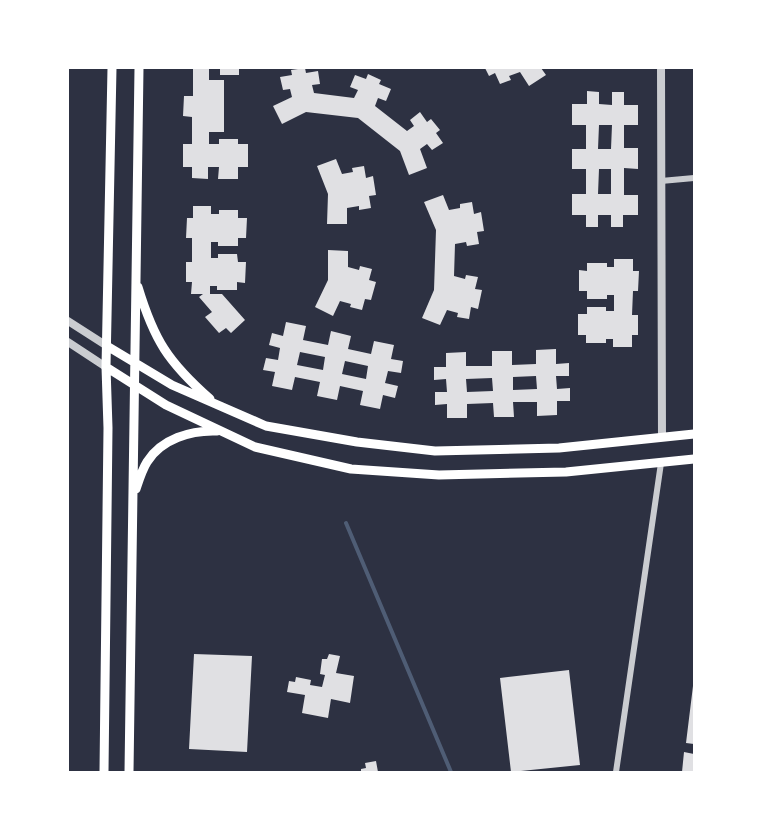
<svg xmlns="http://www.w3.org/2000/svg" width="762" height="840" viewBox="0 0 762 840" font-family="'Libre Baskerville',serif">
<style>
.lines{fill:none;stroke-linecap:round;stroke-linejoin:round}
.stream{stroke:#4f5d75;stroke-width:4}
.building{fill:#e0e0e3;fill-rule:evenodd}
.minor{stroke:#caccd0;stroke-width:6}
.tertiary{stroke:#caccd0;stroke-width:8}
.secondary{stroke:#fff;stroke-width:9}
</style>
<rect width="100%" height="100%" fill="#2d3142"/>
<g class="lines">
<path class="stream" d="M346 523 451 772"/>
</g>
<path class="building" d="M193 68H209V80H224V132H209V144H219V139H238V144H248V167H238V179H218L219 167H208V179L192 178V167H183V144H192V117L183 116 184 96H193Z
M220 68H239V75H220Z
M305 68 306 73 318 71 320 84 312 85 314 93 354 98 358 90 350 87 355 75 366 79 368 74 381 80 379 84 391 89 386 101 378 98 375 106 407 131 414 126 410 120 420 112 427 122 431 119 440 130 436 133 443 143 432 150 427 144 420 149 427 168 409 175 400 151 358 118 306 112 282 124 273 106 292 97 290 89 283 90 280 77 292 75 291 70Z
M485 68H541L546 75 529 86 520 72 509 76 511 80 500 84 495 73 489 76Z
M587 91 599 92V104L612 105V92H624V105H638V125H624V148H638V169L624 168V195H638V215H623V227H611V215H598V227H586V215H572V194H586V169H572V149H586V125H572V104H587ZM599 125H612L611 149H598ZM599 169H611V194H598Z
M336 159 342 174 353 172 352 168 364 166 366 178 373 176 376 195 369 196 371 208 359 210V206L347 208V224H327L328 194 317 166Z
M443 195 449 210 460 208V204L472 202 474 214 481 212 484 231 477 232 479 244 467 246 466 242 455 244 454 276 465 279 466 275 478 277 475 289 482 290 478 309 471 307 469 319 457 317 458 313 447 310 440 325 422 318 434 290 436 230 424 202Z
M193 206H211V214H219V210H238V218H247L246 238H238V246H218V242H211V258H218V254H237L238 262H246L245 283 237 282V290H217V286H210V294H222L245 320 231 333 226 328 219 333 205 317 212 312 199 297 203 294H191L192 282H186V262H192V238H186L187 218H193Z
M328 250 348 251V267L359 270 360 266 372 269 369 280 376 282 371 300 365 299 362 310 350 307 351 304 340 301 333 316 315 307 328 280Z
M614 259H633V271H639L638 291H633L632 315H638V335H632V347H613V339H606V343H586V335H578V314H587V307H606V311H614V295H607V299H587V291H579V270L587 271V263H607V267H614Z
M286 322 306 326 303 340 328 345 331 331 351 336 348 349 371 354 374 341 394 345 391 359 403 361 401 373 388 371 385 383 398 386 395 398 383 395 380 409 360 405 363 391 340 386 337 400 317 396 320 382 295 377 292 390 272 386 275 372 263 370 266 358 278 360 280 348 269 345 272 333 283 336ZM300 352 325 357 323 370 297 365ZM345 361 368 366 366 379 342 374Z
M556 349V364L569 363V376H556L557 389 570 388V401H557V415L537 416V402H513L514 417H494L493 403 467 404V418H447V404L435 405V392H447L446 379 434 380V367H446V353L466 352V366H492V351H512V365L536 364V350ZM536 376 537 389 513 390V377ZM492 378 493 391 467 392 466 379Z
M194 654 252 656 247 752 189 749Z
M329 654 340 656 336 673 354 676 350 703 331 699 328 718 302 713 305 695 287 692 289 681 295 682 296 677 311 680 310 685 322 687 325 675 320 674 322 659H327Z
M569 670 580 765 511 772 500 678Z
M693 686H694V744L686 743Z
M684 752 694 754V772H682Z
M376 761 378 772H361V769L366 768 365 763Z"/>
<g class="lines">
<path class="minor" d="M661 181 694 178
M616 772 661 463"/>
<path class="tertiary" d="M661 68 662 437
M68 321 107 346
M68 342 106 367"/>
<path class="secondary" d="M138 287C154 340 168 362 210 399
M107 346 172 385 266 426 357 442 435 451 559 448 694 434
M106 367 166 405 255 447 351 469 439 475 566 472 694 459
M136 489C139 480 142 470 147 462 161 439 191 430 217 431
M104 772 108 428 106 367 112 68
M129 772 139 68"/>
</g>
<rect width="762" height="840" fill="none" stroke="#ffffff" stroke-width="138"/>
</svg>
